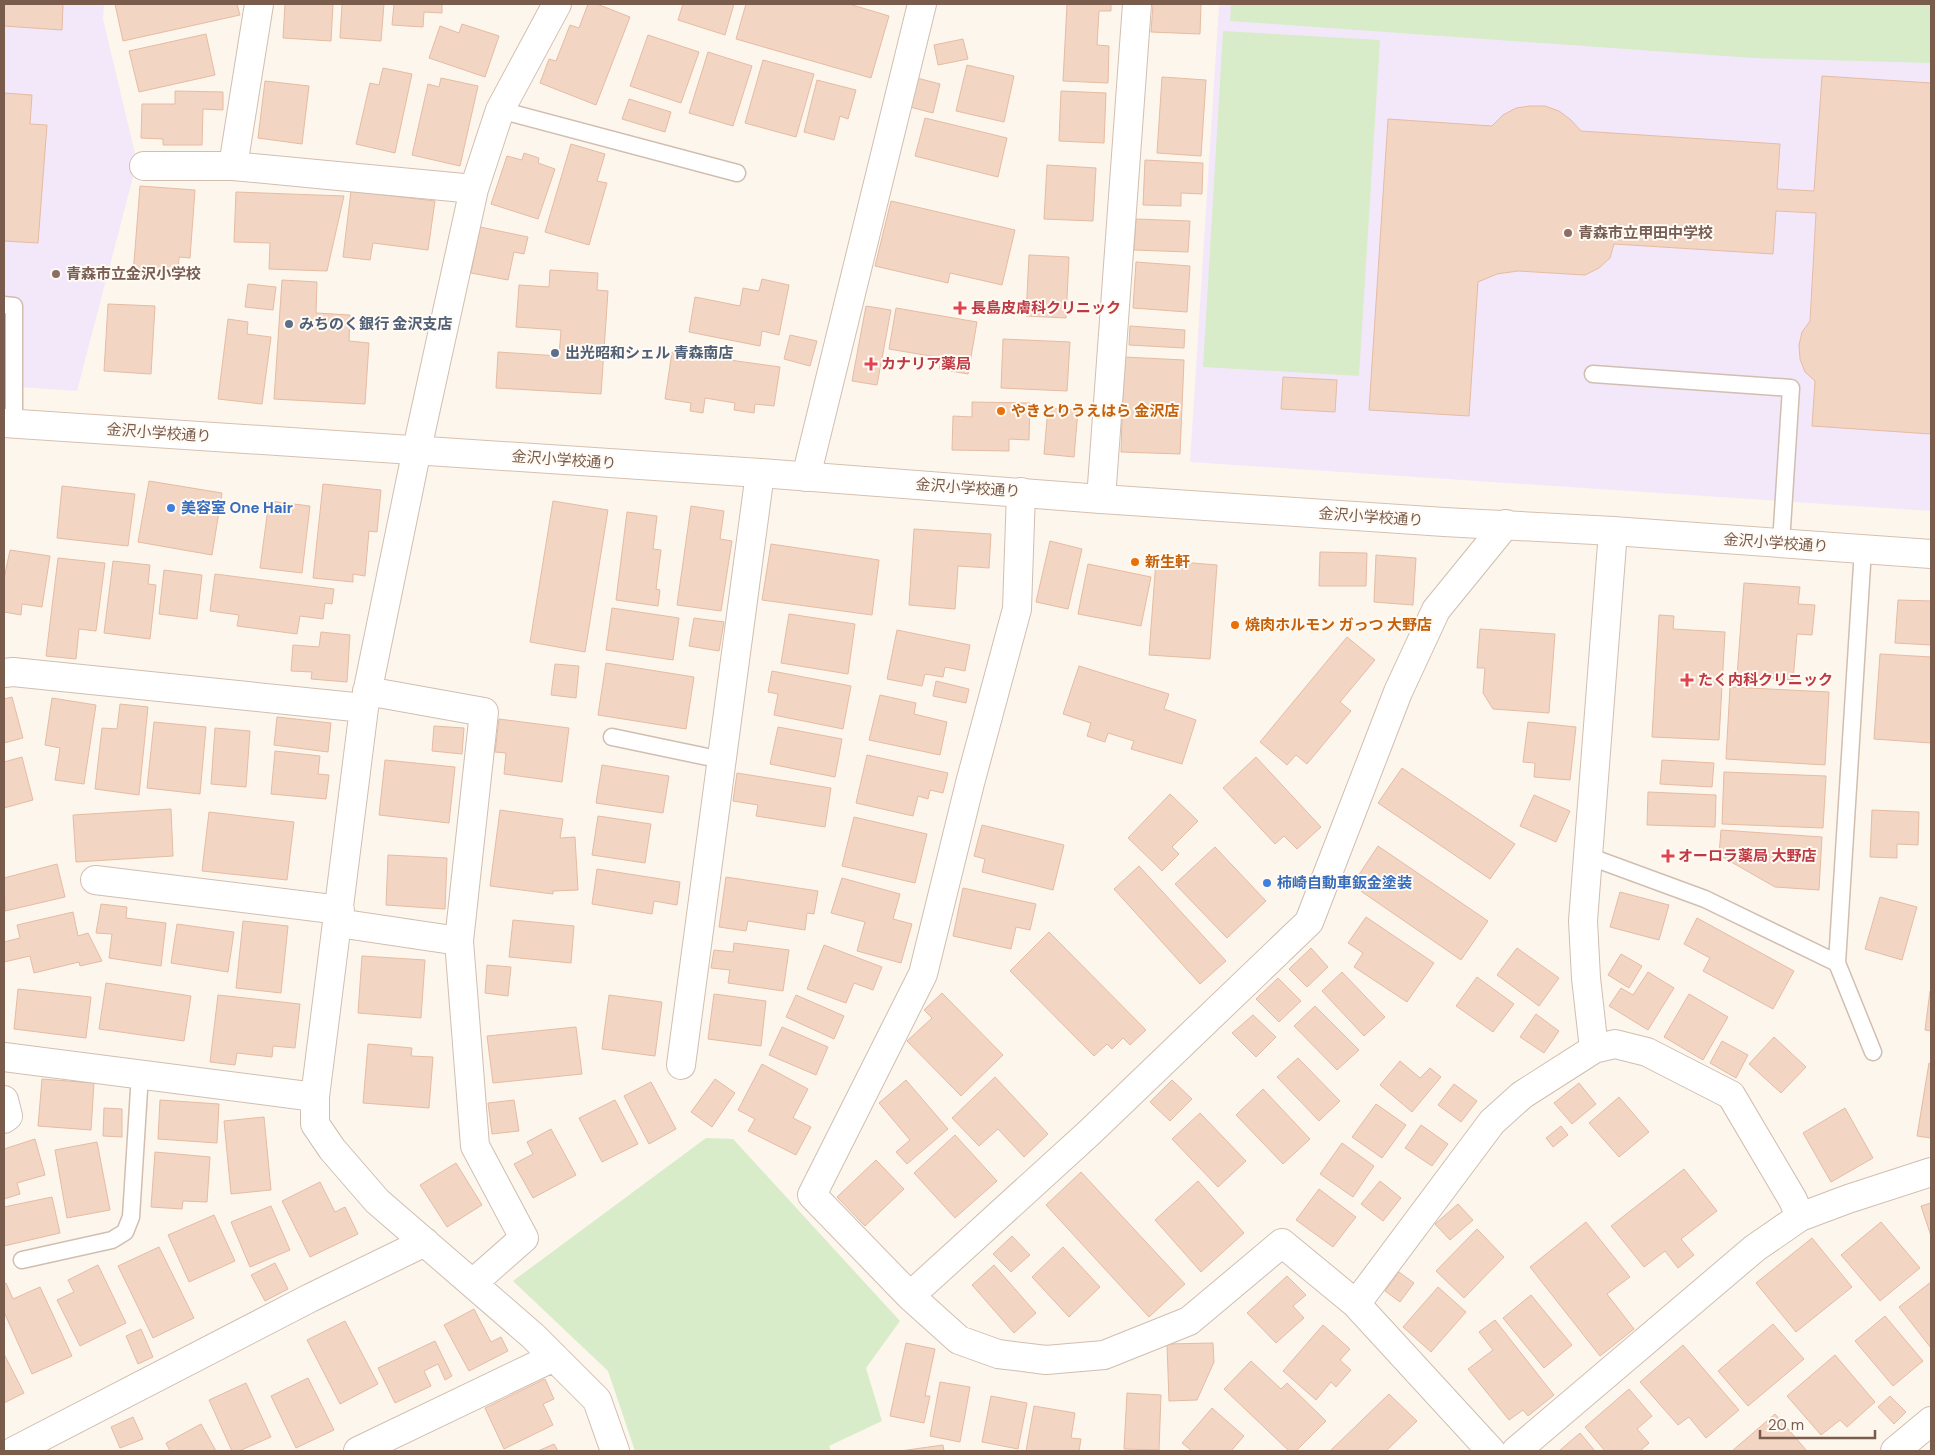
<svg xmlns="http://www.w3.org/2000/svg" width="1935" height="1455" viewBox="0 0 1935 1455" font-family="'DM Sans','Noto Sans JP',sans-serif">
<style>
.education{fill:#f3e8fa}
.green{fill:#d8ecc9}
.building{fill:#f3d5c3;stroke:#e6bba3}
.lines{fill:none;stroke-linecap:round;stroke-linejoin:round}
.lane-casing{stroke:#d1beb0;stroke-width:19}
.street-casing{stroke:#d1beb0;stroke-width:30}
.secondary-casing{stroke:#d6c0b0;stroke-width:30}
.lane{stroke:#fff;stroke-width:16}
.street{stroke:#fff;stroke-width:28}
.secondary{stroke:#fff;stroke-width:28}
.education-dot{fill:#8d6e63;stroke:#fffaf3;stroke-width:2}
.health-dot{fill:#e0444e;stroke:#fffaf3;stroke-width:2}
.service-dot{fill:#5c6f8a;stroke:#fffaf3;stroke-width:2}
.food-dot{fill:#e8710a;stroke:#fffaf3;stroke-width:2}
.shop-dot{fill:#3f7fe0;stroke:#fffaf3;stroke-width:2}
.labels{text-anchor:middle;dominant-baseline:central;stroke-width:4;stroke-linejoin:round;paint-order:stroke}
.education-label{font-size:15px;font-weight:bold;fill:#785e54;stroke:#fffaf3;text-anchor:start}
.health-label{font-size:15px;font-weight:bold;fill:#be3a42;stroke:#fffaf3;text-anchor:start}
.service-label{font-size:15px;font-weight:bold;fill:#4e5e75;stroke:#fffaf3;text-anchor:start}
.food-label{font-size:15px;font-weight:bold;fill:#c56008;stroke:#fffaf3;text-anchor:start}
.street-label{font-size:15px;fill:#7a5c4d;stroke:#fffaf3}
.shop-label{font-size:15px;font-weight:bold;fill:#366cbe;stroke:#fffaf3;text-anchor:start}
</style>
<rect width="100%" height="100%" fill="#fdf6ec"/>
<path class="education" d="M4 4H104L103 19 137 162 77 391 4 386Z
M1219 4H1931V511L1190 462Z"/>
<path class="green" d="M1231 4H1931V63L1753 58 1230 21Z
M1223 31 1380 40 1359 376 1203 367Z
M706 1138 733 1139 900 1321 866 1368 882 1421 829 1446 831 1451H635L608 1371 513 1281Z"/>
<path class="building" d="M4 4H63L62 30 4 26Z
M115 4H237L240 15 123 41Z
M285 4H333L331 41 283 38Z
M342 4H384L381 41 340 38Z
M394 4H442V13L424 12 423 27 392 25Z
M588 4H597L630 17 596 105 540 83 549 59 556 61 570 25 579 28Z
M683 4H734L725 35 678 20Z
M746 4H849L889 16 871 78 736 39Z
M1067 4H1111V11H1099L1097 45 1109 46 1108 83 1063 81Z
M1153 4H1201L1200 34 1151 32Z
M462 24 499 36 485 77 429 58 440 26 459 33Z
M206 34 215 75 139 92 129 51Z
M648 35 699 52 681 103 630 86Z
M963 39 968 59 938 65 934 45Z
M708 52 752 66 733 126 689 113Z
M763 60 814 74 796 137 745 123Z
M967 65 1014 76 1004 122 956 111Z
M383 68 412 74 395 153 356 144 370 83 379 85Z
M1822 76 1931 83V434L1812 426 1815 381 1805 372 1800 359 1799 345 1802 332 1810 321 1816 213 1776 211 1773 254 1614 244 1610 258 1599 268 1585 275 1518 271 1497 274 1478 282 1469 416 1369 410 1388 119 1492 126 1503 115 1516 108 1530 106H1545L1559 111 1571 120 1581 131 1780 144 1777 189 1814 191Z
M1162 77 1206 80 1201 156 1157 153Z
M441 78 478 86 460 166 412 155 428 84 439 87Z
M917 78 940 84 933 113 910 107Z
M817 80 856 90 848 119 840 116 834 140 804 132Z
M265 81 309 86 302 144 258 138Z
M175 91 223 92V110L203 109 202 145H163V139L141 138 142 104H175Z
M1061 91 1106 93 1104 143 1059 141Z
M4 93 32 95 30 124 47 125 38 243 4 241Z
M629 99 671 112 665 132 622 119Z
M925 118 1007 138 998 177 915 156Z
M571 144 605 154 597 181 607 183 589 245 545 232Z
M524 153 539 158 538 163 555 169 538 219 491 204 507 156 522 160Z
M1145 160 1203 163 1202 194 1181 193V206L1143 205Z
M1047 165 1096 168 1093 221 1044 219Z
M140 186 195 190 190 258 179 257 178 278 133 275Z
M351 191 435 201 428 250 373 243 370 260 343 257Z
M236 192 344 196 327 271 269 269 270 243 234 242Z
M891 201 1015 230 1002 285 950 273 948 283 875 266Z
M1136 219 1190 221 1188 252 1134 250Z
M480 227 528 237 524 254 514 252 508 280 471 273Z
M1029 255 1069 257 1066 318 1026 316Z
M1136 262 1190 266 1187 312 1133 308Z
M550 270 598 273 597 290 608 291 601 394 496 388 498 352 559 356 561 330 516 327 519 285 549 287Z
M762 279 789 285 779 335 762 331 760 346 689 332 695 297 740 306 743 288 759 291Z
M282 280 317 282 316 313 350 315 349 341 369 343 365 404 274 399Z
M248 284 276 287 273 310 245 307Z
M108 304 155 306 151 374 104 371Z
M866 306 891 310 877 385 852 381Z
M896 308 977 322 968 374 939 369 942 358 889 349Z
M228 319 248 322 247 334 271 337 262 404 218 399Z
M1130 326 1185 330 1184 348 1129 345Z
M790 335 817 341 810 366 784 359Z
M1003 339 1070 342 1067 391 1001 388Z
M672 352 780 367 774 406 755 404 754 413 734 410 735 403 705 398 703 413 690 411 691 403 665 399Z
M1124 357 1184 360 1180 454 1121 452Z
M1283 377 1337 380 1335 412 1281 409Z
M972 402 1030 403 1029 440 1009 439V451L952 450 953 416 972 417Z
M1048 408 1078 410 1074 457 1044 454Z
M149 481 222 493 212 555 138 542Z
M323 484 381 490 377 532 369 531 365 576 353 574V582L313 578Z
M62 486 135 494 128 546 57 538Z
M269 501 310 506 302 573 260 568Z
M553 501 608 510 585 652 530 642Z
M691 506 724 511 720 539 732 541 721 611 677 605Z
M627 512 657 516 653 549 661 550 656 589 660 590 658 606 616 600Z
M914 529 991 534 989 568 958 566 955 609 909 605Z
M1050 541 1082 549 1068 609 1036 602Z
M771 544 879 560 872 615 762 600Z
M10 550 50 556 42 607 22 604 21 615 4 612V579Z
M1320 552 1367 553 1366 586H1319Z
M1376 555 1416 558 1413 605 1374 602Z
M58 558 105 563 96 631 79 629 76 659 46 656Z
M1156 560 1217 565 1210 659 1149 655Z
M113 561 150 565 148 584 156 585 150 639 104 633Z
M1088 564 1151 577 1141 626 1078 614Z
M164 570 202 575 197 619 159 614Z
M215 574 334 589 332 604 325 603 323 619 300 616 297 634 237 626 239 615 210 611Z
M1744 583 1800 587 1798 604 1815 605 1812 635 1797 634 1793 680 1737 676Z
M1898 600 1931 601V645L1895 643Z
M612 608 679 618 673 660 606 650Z
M789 614 855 624 848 674 781 663Z
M1659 615 1674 616 1673 629 1725 632 1719 740 1652 737Z
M694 618 724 622 719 651 689 646Z
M1480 629 1555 634 1549 713 1493 709 1483 693 1485 668H1477Z
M897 630 970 645 965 671 945 667 943 677 925 674 922 686 887 679Z
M321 632 350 635 347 682 311 679 312 672 291 671 293 645 319 647Z
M1347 637 1375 660 1340 702 1351 711 1307 764 1296 755 1287 765 1260 742Z
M1880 654 1931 657V743L1874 739Z
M606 663 694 677 686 729 598 715Z
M555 664 579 666 576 698 551 695Z
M1079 666 1169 694 1164 709 1196 720 1182 764 1131 749 1134 741 1108 733 1105 742 1087 736 1091 723 1063 714Z
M772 671 851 686 843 729 774 715 778 694 768 692Z
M936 681 969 689 966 703 933 696Z
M1730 687 1829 692 1825 765 1726 759Z
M880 695 916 703 914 714 947 722 940 755 869 740Z
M12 697 23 738 4 743V699Z
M52 698 96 705 84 784 55 780 60 748 45 745Z
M120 704 148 707 139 795 95 789 102 728 117 729Z
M277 717 331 723 328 752 274 745Z
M499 719 569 728 562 782 504 774 506 753 495 752Z
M154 722 206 727 200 794 147 788Z
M1528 722 1576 727 1570 780 1534 777 1535 763 1523 762Z
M434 726 464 728 462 754 432 751Z
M778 727 842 739 835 777 770 764Z
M215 728 250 731 246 787 211 784Z
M275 751 320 756 318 774 329 775 326 799 271 794Z
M867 755 948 773 943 793 930 790 928 799 918 796 913 816 856 803Z
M22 757 33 800 4 808V762Z
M1256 757 1321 827 1297 849 1284 836 1275 844 1223 788Z
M385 760 455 767 449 823 379 815Z
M1662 760 1714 763 1712 787 1660 784Z
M602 765 669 776 663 813 596 803Z
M1402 768 1515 844 1490 879 1378 803Z
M1724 772 1826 776 1823 828 1722 824Z
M737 773 831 788 825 827 756 816 758 805 733 801Z
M1648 792 1716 795 1715 827 1647 825Z
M1170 794 1198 821 1172 847 1179 854 1162 871 1128 838Z
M1534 795 1570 811 1556 842 1520 826Z
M171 809 173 856 76 862 73 815Z
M500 810 563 819 560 838 575 837 578 890 553 891V894L490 886Z
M1872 810 1919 812 1918 845 1897 844V858L1870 857Z
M209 812 294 822 287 880 202 871Z
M598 816 651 824 645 863 592 855Z
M854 817 927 834 915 883 842 866Z
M982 825 1064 845 1053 890 982 872 985 859 974 856Z
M1721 830 1822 837 1819 890 1775 887 1719 855Z
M1378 846 1488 921 1461 960 1352 885Z
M1215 847 1266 901 1227 938 1175 884Z
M388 855 447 858 445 909 386 905Z
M57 864 65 897 5 911 4 878Z
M1139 866 1226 961 1200 984 1114 889Z
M597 869 680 882 677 905 654 901 652 914 592 904Z
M726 877 818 891 814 914 807 913 805 930 748 921 746 931 719 927Z
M842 878 900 894 893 919 912 924 901 963 857 951 865 922 831 913Z
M963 888 1036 904 1030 930 1016 927 1011 949 953 936Z
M1620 892 1669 905 1659 940 1610 927Z
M1880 897 1917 907 1902 960 1865 949Z
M101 904 127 907 126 918 166 923 161 966 109 958 112 934 96 933Z
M73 912 78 936 88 933 102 961 80 966 79 962 34 973 30 956 4 962V942L20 938 17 925Z
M1366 917 1434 963 1407 1002 1354 967 1363 953 1348 943Z
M1697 918 1794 971 1773 1009 1703 971 1710 958 1684 944Z
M513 920 574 926 571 963 509 957Z
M243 921 288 926 281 993 236 988Z
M177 924 234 932 228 972 171 963Z
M1049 932 1146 1030 1130 1045 1123 1038 1112 1049 1107 1044 1094 1056 1010 971Z
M734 943 789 950 783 991 728 983 730 970 711 968 714 950 733 952Z
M824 945 882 967 873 990 854 983 846 1003 807 989Z
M1311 948 1328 967 1307 987 1289 969Z
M1517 948 1559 978 1539 1006 1497 975Z
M1621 954 1642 966 1629 988 1608 975Z
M362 956 425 960 421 1018 358 1013Z
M487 965 511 967 508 996 485 993Z
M1342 972 1385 1017 1364 1036 1322 991Z
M1648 972 1674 988 1648 1030 1609 1006 1621 988 1633 995Z
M1477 977 1514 1004 1493 1032 1456 1006Z
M1278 978 1301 1001 1279 1022 1256 999Z
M106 983 191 996 184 1041 99 1029Z
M18 989 91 997 86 1038 14 1029Z
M1930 991 1931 992V1031L1925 1030Z
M942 993 1003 1055 961 1096 907 1041 932 1018 924 1010Z
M714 994 766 1001 761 1046 708 1039Z
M1689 994 1728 1017 1703 1060 1664 1037Z
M218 995 300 1004 295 1048 273 1046 272 1057 237 1053 235 1065 210 1062Z
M609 995 662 1002 655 1056 602 1049Z
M796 995 844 1016 834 1039 786 1017Z
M1315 1006 1359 1050 1337 1070 1294 1026Z
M1536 1014 1559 1031 1544 1053 1520 1037Z
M1253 1015 1276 1037 1256 1057 1232 1033Z
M576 1027 582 1074 493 1083 487 1036Z
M782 1027 828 1047 816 1075 769 1055Z
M1774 1037 1806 1067 1781 1093 1749 1064Z
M1722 1041 1748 1055 1736 1078 1710 1063Z
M368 1044 412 1048 411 1056 433 1057 429 1108 363 1103Z
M1298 1058 1340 1101 1319 1121 1277 1077Z
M1400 1061 1420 1078 1430 1068 1441 1077 1412 1112 1380 1085Z
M1929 1063 1931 1064V1138L1917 1136Z
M762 1064 808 1089 793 1118 811 1127 796 1155 748 1131 755 1119 738 1110Z
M995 1077 1048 1134 1024 1157 998 1129 979 1146 952 1118Z
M42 1079 94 1083 91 1130 38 1126Z
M715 1079 735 1093 712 1127 691 1112Z
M906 1080 948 1129 907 1164 896 1152 910 1140 879 1103Z
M1172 1080 1192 1099 1170 1121 1150 1102Z
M651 1082 676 1129 649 1144 624 1096Z
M1579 1083 1596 1104 1572 1124 1554 1103Z
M1454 1084 1477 1101 1461 1122 1438 1105Z
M1263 1089 1310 1139 1283 1164 1236 1115Z
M1619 1097 1649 1132 1619 1157 1589 1123Z
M160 1100 219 1104 217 1143 158 1139Z
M514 1100 519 1131 492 1134 488 1103Z
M615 1100 638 1144 602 1162 579 1118Z
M1376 1104 1406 1125 1382 1158 1352 1137Z
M104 1108 122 1109V1137L103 1136Z
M1845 1108 1873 1158 1831 1182 1803 1133Z
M1200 1113 1246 1161 1218 1187 1172 1139Z
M264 1117 271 1190 231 1194 224 1121Z
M1421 1125 1448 1144 1432 1166 1405 1148Z
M1561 1126 1568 1135 1553 1147 1546 1138Z
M551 1129 576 1175 533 1198 514 1164 533 1154 527 1142Z
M955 1135 997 1181 955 1218 914 1173Z
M35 1139 45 1175 17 1183 20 1194 4 1199V1149Z
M97 1142 110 1210 67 1218 55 1150Z
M1342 1143 1374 1166 1353 1197 1320 1174Z
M155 1152 210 1157 207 1202 183 1201 182 1209 151 1207Z
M876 1160 904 1189 865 1226 837 1197Z
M456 1163 482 1205 447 1227 420 1185Z
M1684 1169 1717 1211 1681 1239 1694 1255 1678 1268 1665 1251 1644 1267 1611 1226Z
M1081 1172 1185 1284 1149 1317 1046 1205Z
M1198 1181 1244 1233 1201 1272 1155 1220Z
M1380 1181 1401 1198 1383 1221 1361 1204Z
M320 1182 335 1212 345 1207 358 1234 310 1257 282 1201Z
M1319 1189 1356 1217 1333 1247 1296 1220Z
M52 1197 60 1233 4 1246V1207Z
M1931 1203V1236L1921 1206Z
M1458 1204 1473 1220 1450 1240 1435 1224Z
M271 1206 290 1250 250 1267 231 1222Z
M214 1215 235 1261 189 1282 168 1235Z
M1586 1222 1630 1277 1607 1294 1634 1329 1600 1356 1530 1267Z
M1881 1222 1920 1268 1880 1301 1841 1255Z
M1477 1229 1504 1257 1464 1298 1436 1271Z
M1012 1236 1030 1255 1011 1272 993 1254Z
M1812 1238 1852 1287 1796 1332 1756 1283Z
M159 1247 194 1318 153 1338 118 1266Z
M1063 1247 1100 1287 1069 1317 1032 1277Z
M275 1263 288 1289 265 1301 251 1275Z
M98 1265 126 1323 80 1346 57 1300 74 1292 68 1280Z
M994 1265 1036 1313 1014 1333 972 1285Z
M1399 1272 1414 1283 1400 1302 1385 1291Z
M1287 1276 1306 1295 1293 1306 1304 1318 1276 1343 1247 1313Z
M1931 1282V1348L1899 1307Z
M6 1283 13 1299 40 1287 72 1356 32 1374 4 1312V1284Z
M1438 1287 1466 1312 1431 1352 1403 1327Z
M1531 1295 1572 1345 1544 1368 1503 1318Z
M474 1309 491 1342 501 1337 508 1351 469 1371 444 1325Z
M1885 1316 1923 1361 1893 1386 1855 1341Z
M1495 1320 1554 1395 1528 1416 1523 1410 1509 1420 1468 1369 1493 1350 1479 1332Z
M345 1321 378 1384 340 1404 307 1340Z
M1773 1324 1804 1359 1748 1406 1718 1371Z
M1323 1325 1350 1349 1340 1360 1351 1370 1336 1387 1331 1382 1316 1400 1283 1371Z
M141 1329 153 1357 138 1364 126 1336Z
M435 1341 452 1376 445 1380 438 1364 424 1371 431 1386 395 1403 378 1368Z
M906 1343 935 1349 925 1396H930L924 1423 890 1416Z
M1213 1343 1214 1362 1197 1400 1169 1401 1167 1344Z
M1683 1345 1739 1410 1706 1438 1689 1417 1678 1425 1640 1382Z
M4 1354 24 1393 4 1403Z
M1835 1355 1875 1402 1847 1427 1840 1420 1821 1435 1787 1396Z
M1251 1361 1281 1389 1287 1383 1326 1421 1296 1451H1289L1224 1389Z
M308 1378 334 1430 296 1448 271 1396Z
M545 1379 554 1399 543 1404 553 1425 504 1449 485 1408Z
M940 1382 970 1387 960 1442 930 1436Z
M246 1383 271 1437 239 1451H232L209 1400Z
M1629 1389 1652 1416 1637 1429 1649 1443 1640 1451H1605L1585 1427Z
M1127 1393 1161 1395 1159 1450 1124 1449Z
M1389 1394 1417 1421 1386 1451H1330Z
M991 1396 1027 1403 1018 1449 982 1442Z
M1890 1396 1906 1412 1894 1424 1878 1407Z
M1034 1406 1075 1413 1071 1438 1081 1439 1079 1451H1026Z
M1212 1408 1244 1436 1231 1451H1192L1182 1443Z
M1775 1414 1807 1451H1732Z
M133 1417 143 1439 120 1448 111 1427Z
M201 1424 216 1451H170L166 1443Z
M1580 1433 1595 1451H1559Z
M554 1444 558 1451H538Z
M943 1445 944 1451H900Z"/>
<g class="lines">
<g class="lane-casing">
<path id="lane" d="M500 110 737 173
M4 305 14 306V423
M1593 374 1791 388 1781 543
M612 737 722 760
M1588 856 1705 899 1837 963 1873 1052
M1837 963 1863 549
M22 1260 112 1240 125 1232 131 1217 140 1074"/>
</g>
<g class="street-casing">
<path id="street" d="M259 4 233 166 474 189
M557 4 500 110 474 189 417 449 364 708 315 1097V1124L332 1149 377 1201 533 1336 597 1400 615 1451
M144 166H233
M806 477 922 4
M1021 492 1017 609 970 783 923 974 812 1195 910 1296 1089 1133 1309 922 1398 692 1436 610 1506 524
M1101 499 1137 4
M4 673 13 672 364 708
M367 691 484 712 459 941 475 1146 524 1238 473 1283
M95 880 340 910
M338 923 459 941
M1594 1049 1586 978 1583 921 1613 531
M4 1057 315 1097
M681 1065 760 473
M4 1100 8 1116 4 1119
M910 1296 959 1340 998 1354 1046 1360 1104 1355 1189 1321 1282 1243 1356 1304 1491 1451
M1356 1304 1492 1122 1522 1095 1594 1049 1615 1044 1647 1052 1731 1095 1793 1200 1800 1217
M14 1451 310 1298 425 1242
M358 1451 554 1357
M1516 1451 1755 1248 1800 1217 1848 1199 1931 1172
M1895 1451 1931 1421"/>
</g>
<g class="secondary-casing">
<path id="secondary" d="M4 423 760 473 1101 499 1444 522 1613 531 1931 554"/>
</g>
<use href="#lane" class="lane"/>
<use href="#street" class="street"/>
<use href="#secondary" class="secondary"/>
</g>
<g class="education-dot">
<circle cx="1568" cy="233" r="5"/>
<circle cx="56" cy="274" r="5"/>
</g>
<g class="health-dot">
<path d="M957.5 300.5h5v5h5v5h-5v5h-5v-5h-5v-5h5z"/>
<path d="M868.5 356.5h5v5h5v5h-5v5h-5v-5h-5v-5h5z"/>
<path d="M1684.5 672.5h5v5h5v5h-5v5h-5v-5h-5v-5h5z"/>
<path d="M1665.5 848.5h5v5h5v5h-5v5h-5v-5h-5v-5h5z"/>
</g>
<g class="service-dot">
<circle cx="289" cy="324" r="5"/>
<circle cx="555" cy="353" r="5"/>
</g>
<g class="food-dot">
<circle cx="1001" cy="411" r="5"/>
<circle cx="1135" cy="562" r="5"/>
<circle cx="1235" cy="625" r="5"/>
</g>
<g class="shop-dot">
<circle cx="171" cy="508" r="5"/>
<circle cx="1267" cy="883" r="5"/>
</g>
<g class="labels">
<g class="education-label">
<text x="1578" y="233">青森市立甲田中学校</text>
<text x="66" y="274">青森市立金沢小学校</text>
</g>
<g class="health-label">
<text x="971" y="308">長島皮膚科クリニック</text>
<text x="881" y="364">カナリア薬局</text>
<text x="1698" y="680">たく内科クリニック</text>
<text x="1678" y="856">オーロラ薬局 大野店</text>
</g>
<g class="service-label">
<text x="299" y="324">みちのく銀行 金沢支店</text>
<text x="565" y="353">出光昭和シェル 青森南店</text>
</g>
<g class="food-label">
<text x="1011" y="411">やきとりうえはら 金沢店</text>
<text x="1145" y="562">新生軒</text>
<text x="1245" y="625">焼肉ホルモン ガっつ 大野店</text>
</g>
<g class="street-label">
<text transform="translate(159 433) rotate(4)">金沢小学校通り</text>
<text transform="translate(564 460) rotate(4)">金沢小学校通り</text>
<text transform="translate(968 488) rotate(4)">金沢小学校通り</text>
<text transform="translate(1371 517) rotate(4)">金沢小学校通り</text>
<text transform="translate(1776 543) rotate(4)">金沢小学校通り</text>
</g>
<g class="shop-label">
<text x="181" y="508">美容室 One Hair</text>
<text x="1277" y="883">柿崎自動車鈑金塗装</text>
</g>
</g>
<rect width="1935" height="1455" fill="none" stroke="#7a5c4d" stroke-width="10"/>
<path d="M1760 1430v8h115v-8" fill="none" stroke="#7a5c4d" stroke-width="2.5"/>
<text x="1768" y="1430" font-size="15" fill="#7a5c4d" stroke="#fffaf3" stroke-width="4" paint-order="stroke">20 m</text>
</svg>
